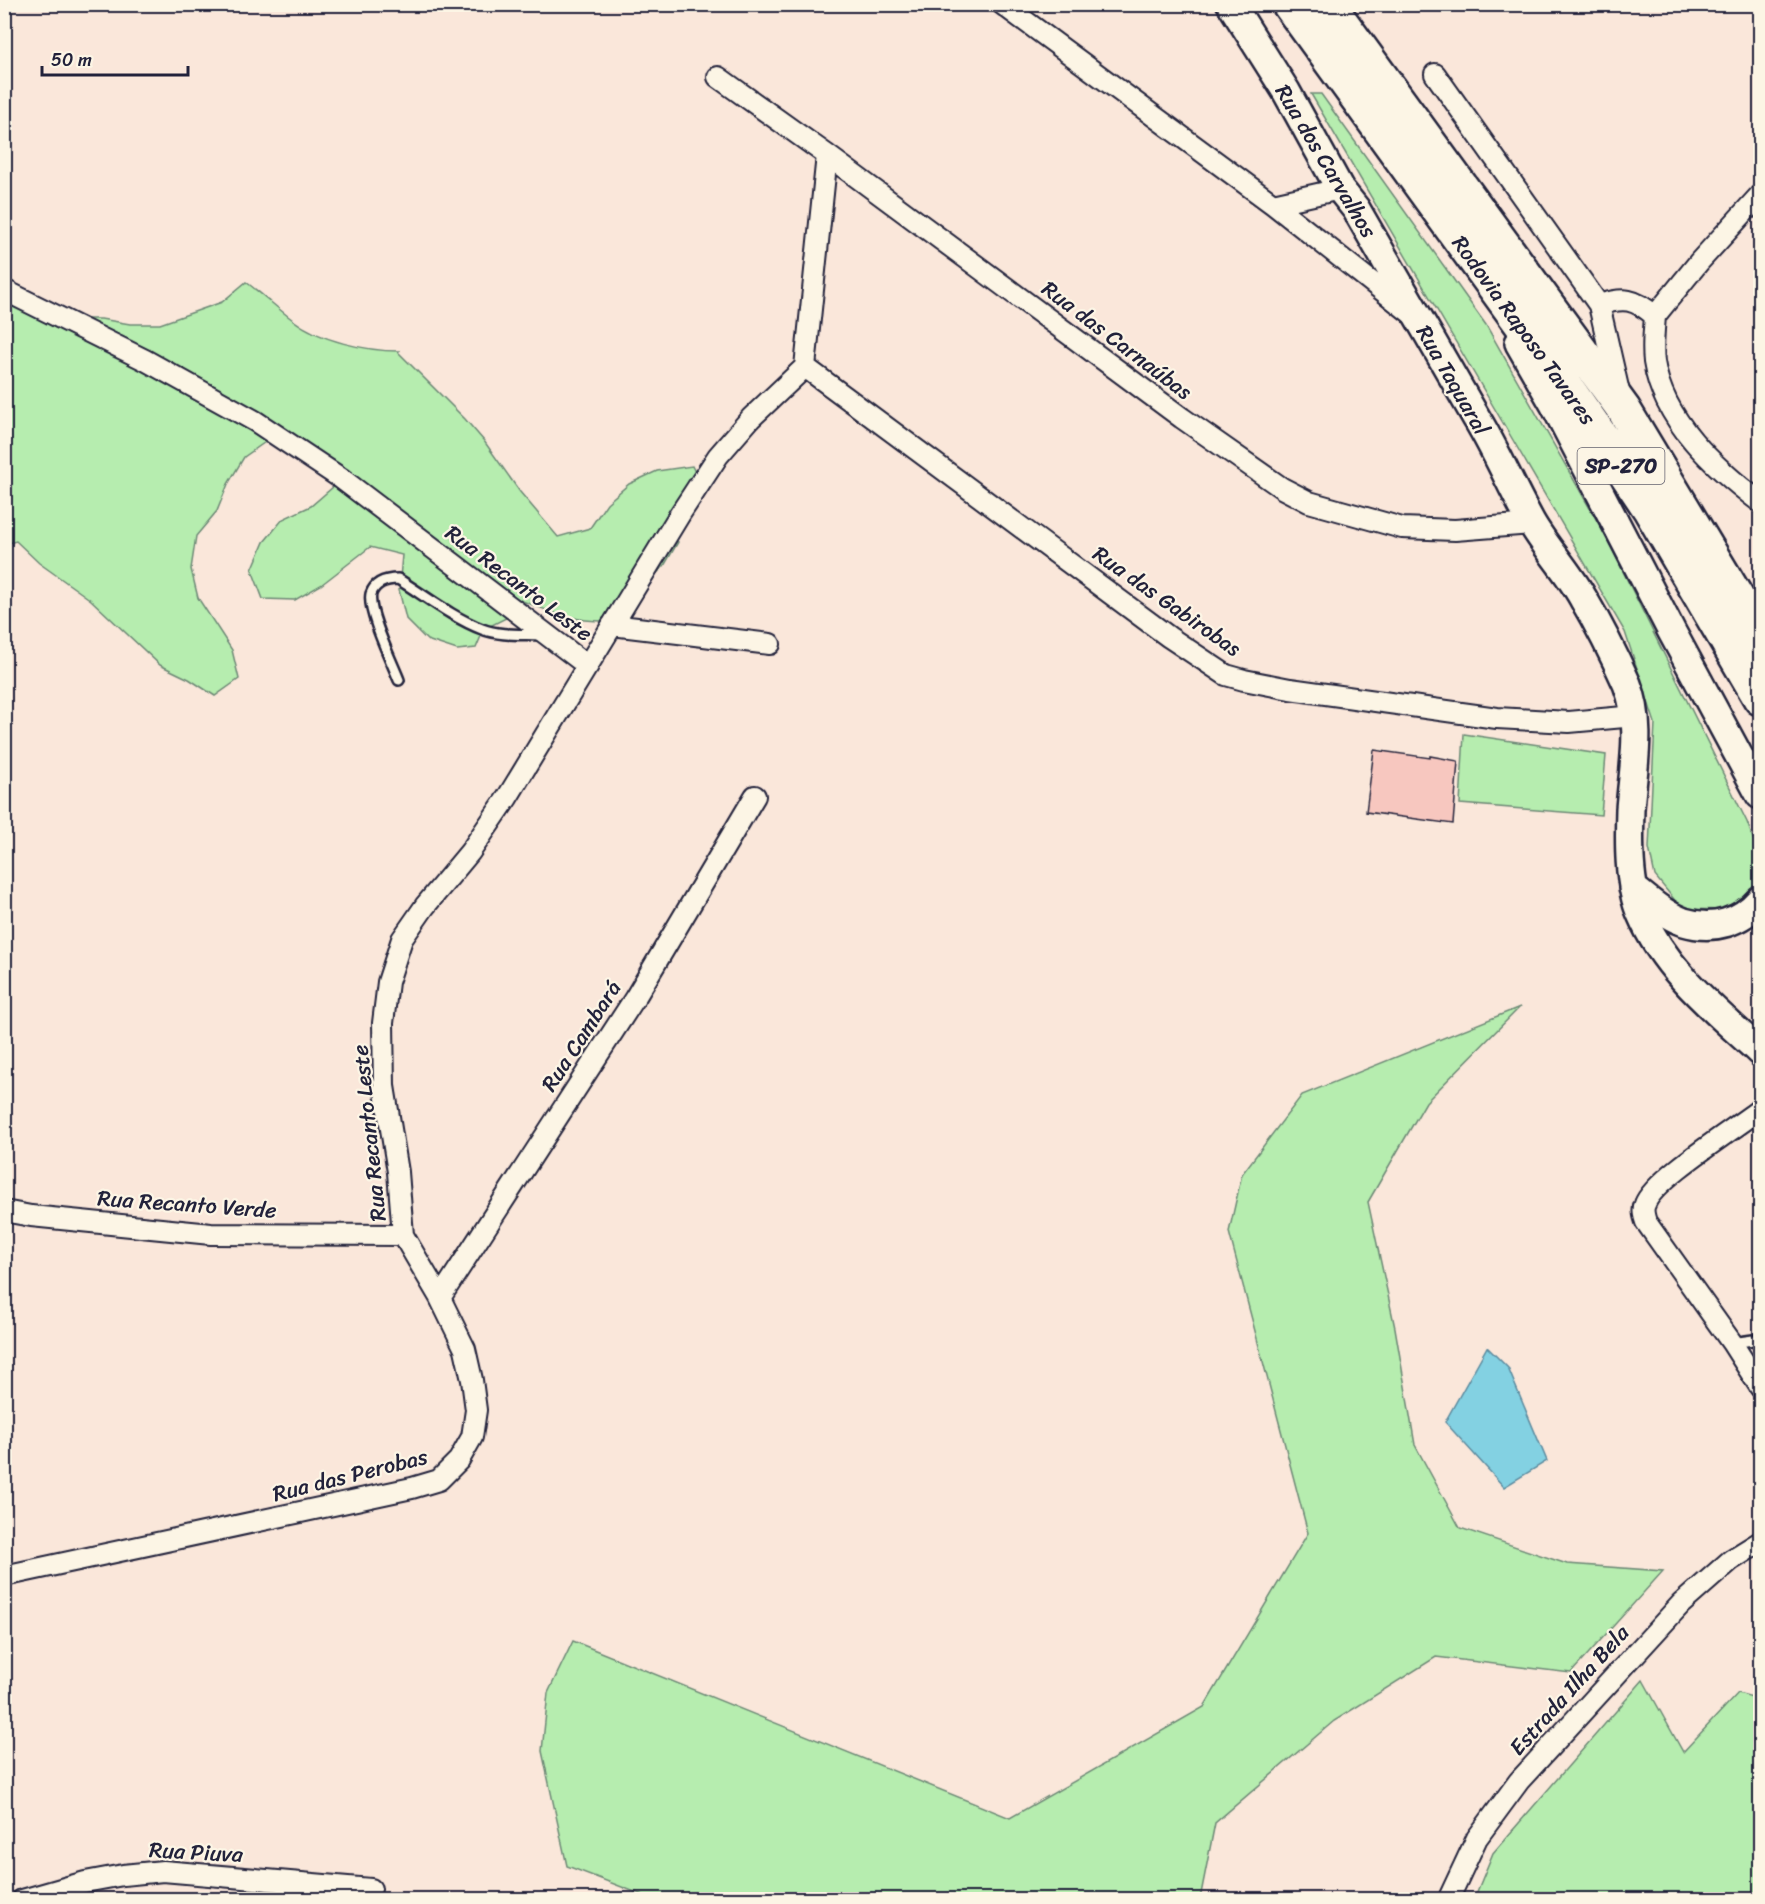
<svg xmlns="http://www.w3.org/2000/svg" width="1765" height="1904" viewBox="0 0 1765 1904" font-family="Sriracha,sans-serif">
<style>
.green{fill:#b6edaf;stroke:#6c8875;stroke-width:1.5}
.water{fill:#83d1e2;stroke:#5c8b9f;stroke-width:1.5}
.building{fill:#f7c7bf;stroke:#22223b;stroke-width:1.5}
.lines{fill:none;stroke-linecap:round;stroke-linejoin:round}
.lane-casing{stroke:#22223b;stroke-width:14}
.street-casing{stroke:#22223b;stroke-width:24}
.secondary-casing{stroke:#22223b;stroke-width:32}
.highway-casing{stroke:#22223b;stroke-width:38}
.lane{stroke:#fcf5e5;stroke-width:9}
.street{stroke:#fcf5e5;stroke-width:20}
.secondary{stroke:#fcf5e5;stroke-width:27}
.highway{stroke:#fcf5e5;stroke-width:33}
.labels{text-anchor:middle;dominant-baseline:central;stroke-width:4.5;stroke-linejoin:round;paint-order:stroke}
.shield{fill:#fcf5e5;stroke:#63616e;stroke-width:1.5}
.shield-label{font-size:21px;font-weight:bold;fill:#22223b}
.street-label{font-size:22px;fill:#22223b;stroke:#fcf5e5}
</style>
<rect width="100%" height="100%" fill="#fae7da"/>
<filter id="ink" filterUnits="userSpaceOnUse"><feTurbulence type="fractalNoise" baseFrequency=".0167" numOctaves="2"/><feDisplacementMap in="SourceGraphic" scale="12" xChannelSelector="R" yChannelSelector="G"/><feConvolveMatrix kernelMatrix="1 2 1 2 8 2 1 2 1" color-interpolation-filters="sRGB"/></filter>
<g filter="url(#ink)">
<path class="green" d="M1311 94H1321L1486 325 1605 535 1747 822 1759 855 1756 885 1731 910 1682 909 1655 876 1649 848 1655 723 1625 632Z
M246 282C262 294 277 308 293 320 320 341 366 351 399 351L398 352 465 419 484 441 520 492 558 537 590 528 607 503 629 484 657 471 692 466 695 472 694 481 674 540 678 542 664 566 609 621C574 622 554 613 522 601L508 617 484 629 476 648 457 650 427 640 406 619 399 590 402 555 370 547 321 585 295 600 263 599 252 570 264 542 283 519 311 506 333 487 326 458 271 438 244 457 228 484 217 511 196 536 191 569 198 598 232 650 239 679 215 696 189 679 160 665 91 600 39 563 16 541 5 544 4 286 71 319H101L130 324H160L222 302Z
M1464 734 1606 755 1601 815 1460 804Z
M1520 1007 1426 1102 1368 1202 1395 1328 1415 1445 1460 1528 1567 1564 1663 1571 1571 1673 1436 1657 1334 1721 1215 1823 1200 1899H653L567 1866 542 1751 548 1693 573 1641 1010 1818 1204 1707 1308 1533 1229 1232 1242 1174 1302 1095Z
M1643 1680 1683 1752 1738 1693 1760 1699V1899H1474L1493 1853Z"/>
<path class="water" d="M1487 1347 1508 1368 1547 1461 1504 1487 1445 1422Z"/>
<path class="building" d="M1374 750 1430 758V756L1458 761 1453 824 1366 812Z"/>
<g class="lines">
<g class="lane-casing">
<path id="lane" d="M399 680C392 662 367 611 371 594 375 582 387 579 398 579 424 595 453 618 482 629 500 636 522 634 541 635
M1732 1343 1760 1339"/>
</g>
<g class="street-casing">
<path id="street" d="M1002 4 1273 204 1412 314
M1435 74 1599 305 1619 392
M718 77 827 155 1182 418 1282 488 1309 502 1402 528 1455 530 1532 524
M1273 204 1340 189
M4 290 145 360 255 421 342 479 588 666
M1599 305C1624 297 1634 298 1655 316
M1655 316C1654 331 1652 346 1654 362 1663 421 1715 468 1760 502
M1655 316 1699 262 1760 195
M805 367 1169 637 1226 675 1244 680 1290 689 1497 718 1569 722 1635 716
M805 367 827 155
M612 625 770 644
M1760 1109C1736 1128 1654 1179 1645 1204 1642 1210 1644 1216 1646 1222L1732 1343 1760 1387
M4 1211 31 1216 211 1234 403 1235
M440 1298 635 998 755 796
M4 1576 412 1488 439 1480 459 1460 472 1437 476 1410 472 1380 465 1349 440 1298 403 1235 398 1172 384 1086 383 1023 388 982 402 939 425 906 470 852 507 798 680 514 718 456 751 418 805 367
M22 1900 85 1882 123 1875 163 1871 371 1889
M1448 1900 1477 1838 1519 1781 1681 1604 1731 1560 1760 1542"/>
</g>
<g class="secondary-casing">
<path id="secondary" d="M1231 4 1286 91 1340 189 1356 209C1396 279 1437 349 1477 419 1497 452 1512 488 1531 522 1546 548 1568 571 1583 598 1599 625 1614 655 1627 684 1643 724 1633 768 1630 809 1629 840 1628 885 1641 914 1665 971 1716 1011 1760 1052
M1519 343 1554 404 1672 632 1760 795
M1633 888C1648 900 1666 916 1684 922 1714 931 1741 922 1760 900"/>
</g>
<g class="highway-casing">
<path id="highway" d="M1289 4 1543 354 1603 439 1649 508 1760 698
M1328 4 1624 410 1760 636"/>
</g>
<use href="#lane" class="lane"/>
<use href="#street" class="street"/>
<use href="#secondary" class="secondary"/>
<use href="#highway" class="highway"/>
</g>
</g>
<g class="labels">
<rect class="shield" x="1577.5" y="448" width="87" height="36" rx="4.5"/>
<g class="shield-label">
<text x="1621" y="466">SP-270</text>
</g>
<g class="street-label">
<text transform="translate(1326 161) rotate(59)">Rua dos Carvalhos</text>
<text transform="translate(1524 330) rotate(54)">Rodovia Raposo Tavares</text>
<text transform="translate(1117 340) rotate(37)">Rua das Carnaúbas</text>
<text transform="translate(1453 380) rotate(60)">Rua Taquaral</text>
<text transform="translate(519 583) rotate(37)">Rua Recanto Leste</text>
<text transform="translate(1167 601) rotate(35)">Rua das Gabirobas</text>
<text transform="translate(581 1036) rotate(-57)">Rua Cambará</text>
<text transform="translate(369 1133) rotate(-96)">Rua Recanto Leste</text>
<text transform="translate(187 1204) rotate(4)">Rua Recanto Verde</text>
<text transform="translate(350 1475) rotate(-14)">Rua das Perobas</text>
<text transform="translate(1569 1690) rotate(-48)">Estrada Ilha Bela</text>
<text transform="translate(196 1852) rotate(3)">Rua Piuva</text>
</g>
</g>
<rect width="1765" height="1904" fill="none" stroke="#fcf5e5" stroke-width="24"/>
<rect x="12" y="12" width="1741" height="1880" fill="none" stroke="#22223b" stroke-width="2" filter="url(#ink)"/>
<path d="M42 66v9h146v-9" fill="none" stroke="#22223b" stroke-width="3"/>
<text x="51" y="66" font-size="18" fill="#22223b" stroke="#fcf5e5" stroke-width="4.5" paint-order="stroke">50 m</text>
</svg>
